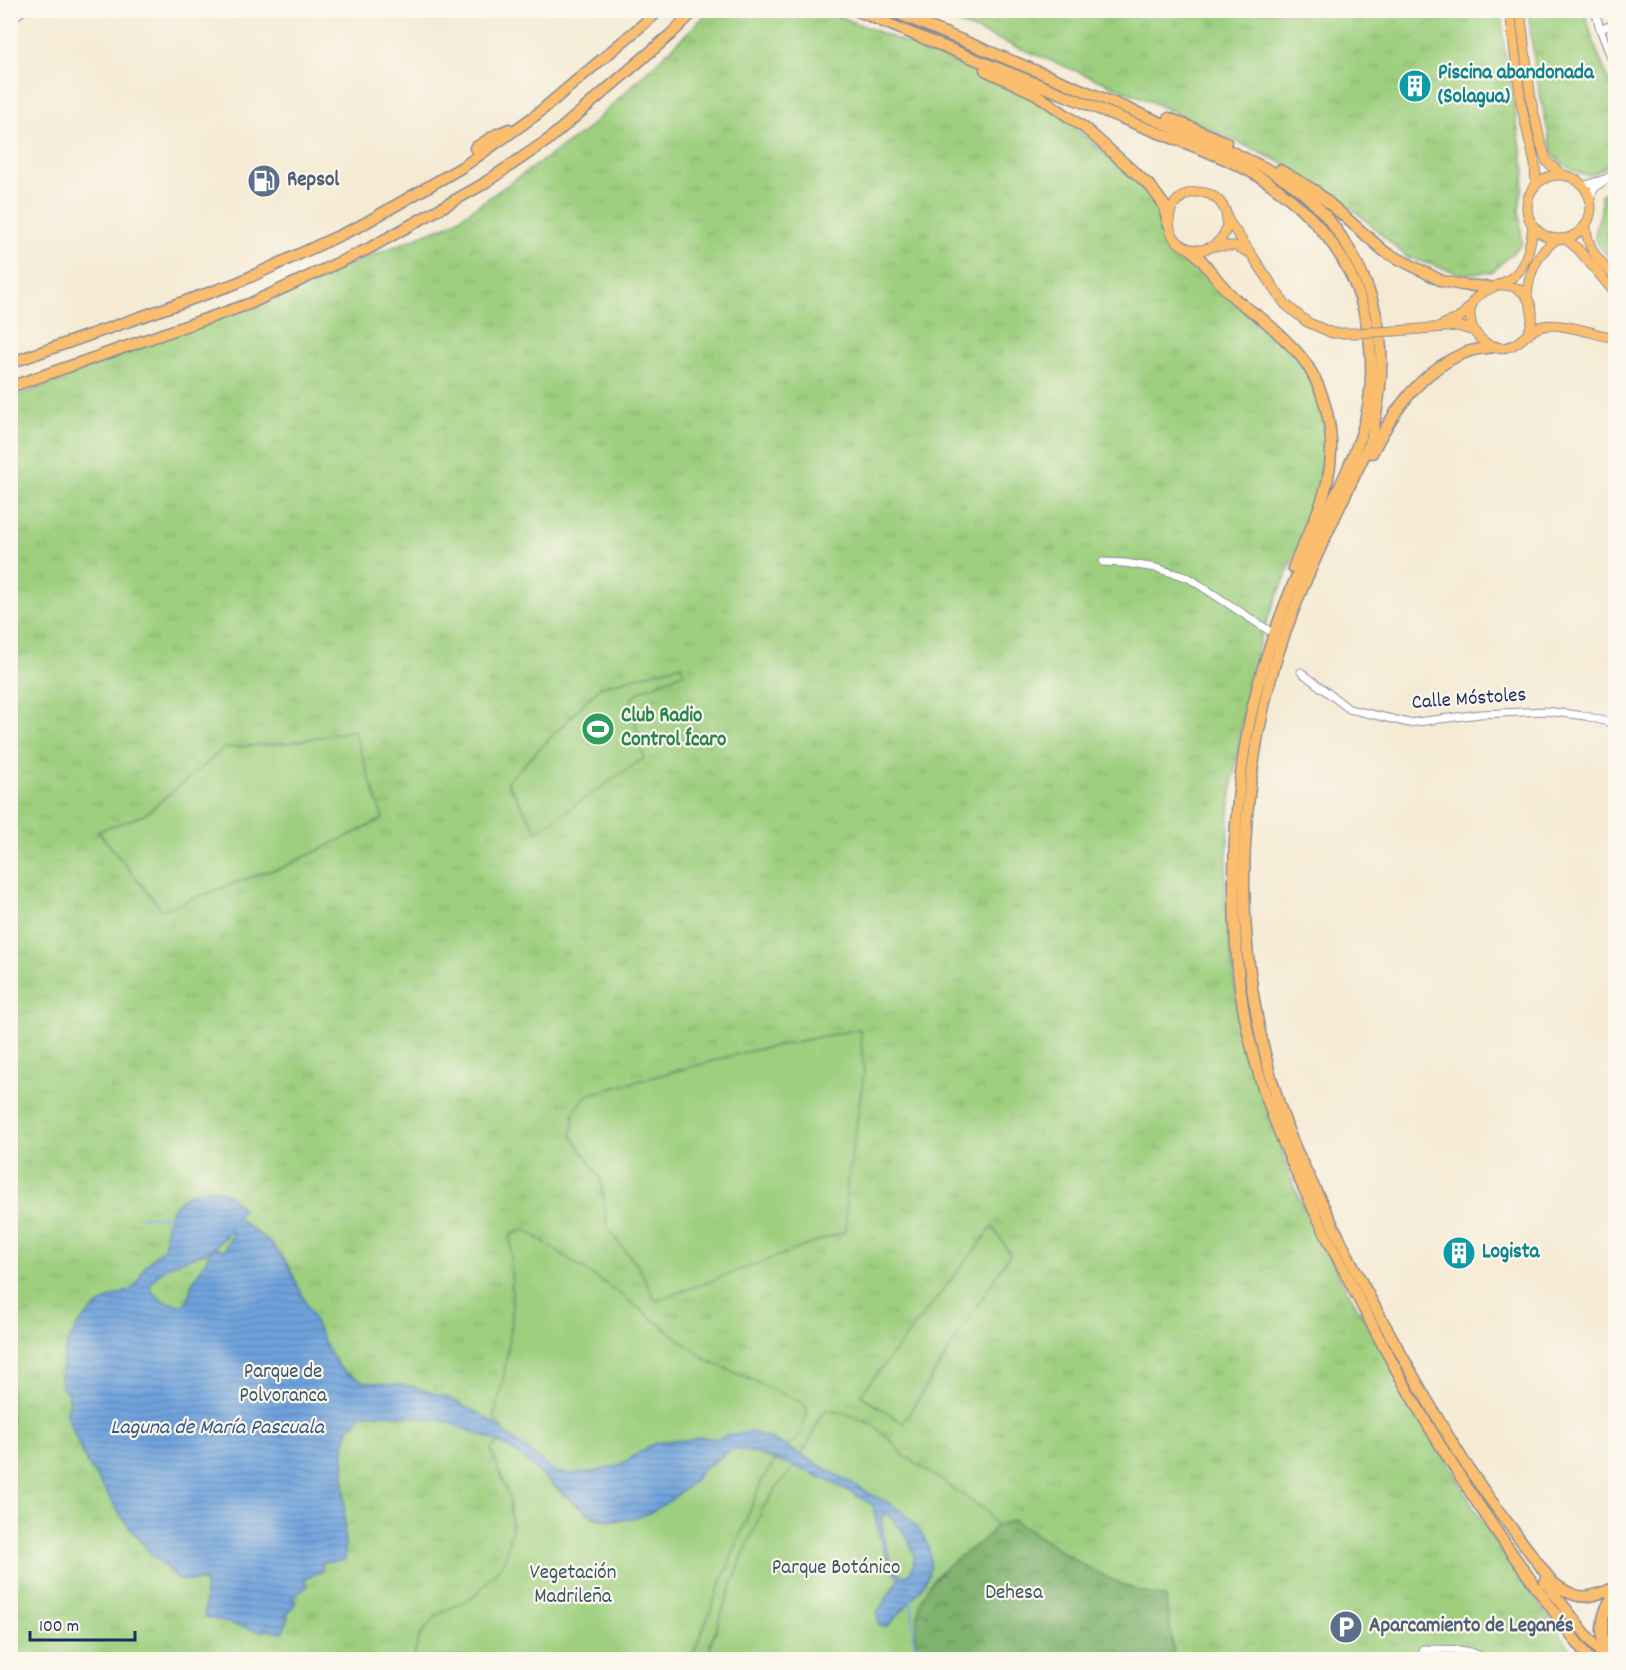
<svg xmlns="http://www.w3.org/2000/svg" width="1626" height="1670" viewBox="0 0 1626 1670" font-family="Dekko,sans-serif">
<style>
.grass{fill:url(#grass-tufts);stroke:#5c7f6e;stroke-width:1.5}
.forest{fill:url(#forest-crowns);stroke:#4c7066;stroke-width:1.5}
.garden{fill:#9dcf7e;stroke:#5c7f6e;stroke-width:1.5}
.water{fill:url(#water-rules);stroke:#45699d;stroke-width:1.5;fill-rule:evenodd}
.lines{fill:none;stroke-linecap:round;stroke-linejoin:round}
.stream{stroke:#6fa3dc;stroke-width:2}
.minor-casing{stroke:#888d9a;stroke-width:9}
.major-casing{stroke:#888d9a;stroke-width:11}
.highway-casing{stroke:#888d9a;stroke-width:13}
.minor{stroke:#fff;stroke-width:7}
.major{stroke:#fbbe6e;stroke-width:9}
.highway{stroke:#fbbe6e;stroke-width:10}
.major-bridge-casing{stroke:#888d9a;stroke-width:11;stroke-linecap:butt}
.major-bridge{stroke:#fbbe6e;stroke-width:9}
.labels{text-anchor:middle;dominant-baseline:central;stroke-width:4.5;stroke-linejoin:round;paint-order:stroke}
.culture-label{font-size:21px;font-weight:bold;fill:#0d838f;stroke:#fbf7ec;text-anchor:start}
.service-label{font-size:21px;font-weight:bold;fill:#4e5e75;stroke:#fbf7ec;text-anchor:start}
.street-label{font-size:21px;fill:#1b2f5e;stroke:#fbf7ec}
.leisure-label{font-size:21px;font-weight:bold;fill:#27864d;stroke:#fbf7ec;text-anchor:start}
.park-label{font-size:21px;fill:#3c5766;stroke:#fbf7ec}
.water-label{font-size:22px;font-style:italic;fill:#38588a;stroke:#fbf7ec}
</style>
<defs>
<pattern id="grass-tufts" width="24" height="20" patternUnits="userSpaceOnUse" patternTransform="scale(1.5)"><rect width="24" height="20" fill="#9dcf7e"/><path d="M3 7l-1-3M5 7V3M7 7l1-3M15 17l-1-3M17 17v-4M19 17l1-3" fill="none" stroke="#87b26f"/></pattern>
<pattern id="forest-crowns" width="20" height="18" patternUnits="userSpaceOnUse" patternTransform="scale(1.5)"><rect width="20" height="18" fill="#7eb26d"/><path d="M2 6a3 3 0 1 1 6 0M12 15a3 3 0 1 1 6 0" fill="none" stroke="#66915d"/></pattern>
<pattern id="water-rules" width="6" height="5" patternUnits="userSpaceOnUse" patternTransform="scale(1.5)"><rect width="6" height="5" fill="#6fa3dc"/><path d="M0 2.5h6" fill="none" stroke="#5a85b6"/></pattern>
</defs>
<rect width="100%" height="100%" fill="#fbf7ec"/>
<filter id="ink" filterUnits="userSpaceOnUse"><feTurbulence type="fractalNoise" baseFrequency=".0167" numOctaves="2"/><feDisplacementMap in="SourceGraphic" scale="12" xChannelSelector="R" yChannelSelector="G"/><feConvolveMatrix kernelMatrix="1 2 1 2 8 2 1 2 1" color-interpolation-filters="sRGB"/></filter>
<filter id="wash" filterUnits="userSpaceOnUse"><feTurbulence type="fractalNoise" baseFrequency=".008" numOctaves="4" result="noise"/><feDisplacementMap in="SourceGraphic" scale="24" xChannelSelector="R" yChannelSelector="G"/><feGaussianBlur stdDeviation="1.35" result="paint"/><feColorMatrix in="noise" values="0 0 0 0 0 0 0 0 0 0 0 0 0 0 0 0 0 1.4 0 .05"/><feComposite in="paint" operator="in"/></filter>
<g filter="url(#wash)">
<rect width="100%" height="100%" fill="#f5ebd5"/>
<path class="grass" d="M710 11H826L1011 85 1052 108 1156 198 1160 209 1161 229 1171 247 1202 265 1240 307 1287 347 1307 371 1324 415 1328 453 1313 511 1261 635 1245 703 1230 801 1225 899 1239 1018 1294 1187 1341 1279 1490 1535 1578 1659H11L10 399 451 224 585 131Z
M928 11H1502L1504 47 1525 172 1519 209 1522 244 1492 272 1462 274 1407 257 1355 211 1287 165 1150 101Z
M1528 11H1584L1597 52 1615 96V159C1608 164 1599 173 1590 175 1582 177 1558 162 1553 155L1536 76Z
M1615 184V267L1595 240 1596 227 1601 212V195Z"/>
<path class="forest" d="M1014 1520C1062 1552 1108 1586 1166 1598L1174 1655 915 1657 917 1613 924 1590 950 1563 988 1536 996 1526Z"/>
<path class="garden" d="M682 665 683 673 640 691 630 701 644 758 537 831 507 782 600 687Z
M354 730 383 819 282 868 262 873 162 910 98 831 144 815 225 748 287 743Z
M860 1029 864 1074 847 1185 846 1231 656 1301 638 1266 608 1230 601 1179 572 1136 574 1112 587 1095 746 1052Z
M993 1227 1010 1254 903 1423 860 1395Z
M525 1229 620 1294 707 1360 803 1403 808 1410C804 1425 801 1439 786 1447L770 1438 731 1434 718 1439 688 1441 673 1440 656 1443 618 1466 597 1471 575 1474 557 1473 506 1435 494 1418 502 1385 512 1324 511 1235Z
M826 1410 847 1414 871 1424 889 1438 902 1454 986 1511 996 1526C985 1540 970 1549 956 1559 915 1587 917 1612 915 1657L868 1660 708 1658 711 1643 742 1558 763 1509 777 1487 794 1467 808 1444 820 1417Z
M501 1443 518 1454 574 1504 595 1518 619 1521 668 1502 694 1481 702 1470 734 1448 750 1451 775 1461 762 1480 691 1659 414 1657 419 1637 438 1614 474 1597 504 1562 512 1530 509 1497 491 1450 494 1445Z"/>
<path class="water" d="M207 1189C224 1188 232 1198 243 1209V1212L238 1214V1219L271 1243 288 1265 327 1348 339 1367 348 1374 366 1382 411 1386 446 1397 482 1415 557 1473 575 1474 597 1471 618 1466 656 1443 673 1440 688 1441 699 1437 718 1439 731 1434 752 1432 770 1438 866 1491C874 1497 882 1499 891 1504 916 1521 942 1550 925 1582 917 1596 903 1609 892 1622L886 1627 879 1626 877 1613 899 1579C884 1557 877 1531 873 1505 830 1479 783 1459 734 1448 724 1454 712 1461 703 1469 699 1473 696 1479 691 1483 660 1511 625 1534 584 1511L518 1454 501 1443 445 1421 386 1414H361L357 1422 349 1428 346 1439 344 1440 345 1560 322 1562 323 1571 304 1579 308 1586 292 1598 296 1602 286 1615 289 1617 282 1633 264 1628V1632L205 1617V1581L179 1580 152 1555 126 1523 85 1459 65 1412C73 1403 70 1392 60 1386 61 1346 74 1319 110 1298 117 1295 130 1292 135 1286 139 1282 140 1275 143 1270 149 1260 157 1254 165 1247 164 1215 174 1194 207 1189ZM232 1230 231 1238 224 1251 216 1248 209 1253 206 1261 191 1285 190 1295 186 1303 182 1305 166 1302 154 1294 150 1287C158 1263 190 1261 210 1250 219 1245 224 1235 232 1230ZM885 1513C901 1526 925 1554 908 1575L902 1576C890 1568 879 1528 883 1514Z"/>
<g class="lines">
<path class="stream" d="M140 1217H169
M911 1600 916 1660"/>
</g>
</g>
<g filter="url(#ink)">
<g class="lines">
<g class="minor-casing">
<path id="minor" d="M1595 10 1600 29 1616 70
M10 20 24 10
M1600 29 1616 24
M1583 186 1604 179
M1590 197 1595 188 1616 171
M1103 562 1125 563 1156 568 1189 578 1268 630
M1301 672 1349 709 1409 723 1480 714 1546 711 1585 716 1616 724
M1423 1649C1444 1650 1469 1646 1486 1660"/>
</g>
<g class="major-casing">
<path id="major" d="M1510 10 1521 104 1535 164 1536 185
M1520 10 1531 101 1541 144 1547 162 1563 175
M1527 207a32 32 0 1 1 64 0a32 32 0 1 1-64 0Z
M1169 221a29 29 0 1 1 58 0a29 29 0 1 1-58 0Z
M1228 220 1285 304 1307 322 1332 333H1357
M1586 225C1586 249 1600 262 1616 278
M1533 226C1532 240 1527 262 1517 273 1503 290 1460 287 1472 326 1476 336 1484 344 1495 347 1519 352 1524 330 1543 326 1563 322 1596 335 1616 338
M1566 239 1578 249 1616 294
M1214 246H1235L1250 253
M1499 285C1528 283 1540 312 1527 335
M1527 297C1528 275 1537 252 1557 239
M1444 324 1458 319 1472 305
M1395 331 1458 326 1474 331"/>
</g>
<g class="highway-casing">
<path id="highway" d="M855 10C945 48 1036 83 1126 120 1171 139 1229 156 1269 183 1298 203 1322 226 1341 257 1373 310 1380 380 1360 438 1345 481 1322 521 1303 562 1284 603 1269 645 1257 689 1235 776 1230 869 1237 958 1245 1069 1287 1156 1335 1253 1362 1306 1389 1359 1419 1410 1470 1497 1529 1579 1590 1660
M889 10 1230 151C1245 159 1261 165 1276 174 1335 208 1377 282 1381 349 1383 381 1377 410 1371 441 1331 527 1284 613 1264 706 1232 849 1238 992 1288 1130 1299 1159 1314 1187 1328 1215 1345 1250 1363 1286 1382 1320 1410 1369 1436 1419 1467 1466 1493 1506 1524 1543 1552 1582 1577 1601 1587 1600 1616 1587
M985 70 1036 94 1086 129 1151 187 1164 205 1168 223
M1169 118 1226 142
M475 148 497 134 509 129
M1280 170 1314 190 1385 252 1442 281 1462 285 1489 287
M1192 250C1206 264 1217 281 1231 295 1242 306 1256 313 1267 323 1277 332 1288 342 1297 352 1326 385 1337 436 1328 478 1322 509 1305 538 1293 568
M10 363 237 283 360 226 464 166 536 115 660 10
M10 387 249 304 368 249 480 186 548 140 671 34 695 10
M1372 453C1393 411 1422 369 1467 352 1476 349 1486 348 1495 347
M1545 1582 1606 1660
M1611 1659C1597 1641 1600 1610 1616 1593"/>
</g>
<use href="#minor" class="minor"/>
<use href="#major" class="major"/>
<use href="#highway" class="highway"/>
<g class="major-bridge-casing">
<path id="major-bridge" d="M1357 333 1395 331"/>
</g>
<use href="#major-bridge" class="major-bridge"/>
</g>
</g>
<defs>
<g id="building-disc" transform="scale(1.725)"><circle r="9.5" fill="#0f9aa8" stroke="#fbf7ec"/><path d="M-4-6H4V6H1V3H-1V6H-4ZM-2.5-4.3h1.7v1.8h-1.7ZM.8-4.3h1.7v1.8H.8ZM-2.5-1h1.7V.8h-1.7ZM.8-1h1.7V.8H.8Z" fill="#fff"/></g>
<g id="fuel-disc" transform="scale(1.725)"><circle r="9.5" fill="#5c6f8a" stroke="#fbf7ec"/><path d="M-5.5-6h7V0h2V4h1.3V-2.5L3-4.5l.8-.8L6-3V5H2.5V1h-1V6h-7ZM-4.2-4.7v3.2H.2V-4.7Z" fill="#fff"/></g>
<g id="stadium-disc" transform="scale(1.725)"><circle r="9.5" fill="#2e9e5b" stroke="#fbf7ec"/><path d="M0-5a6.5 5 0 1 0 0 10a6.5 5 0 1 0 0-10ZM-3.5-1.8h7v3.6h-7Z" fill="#fff"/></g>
<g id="parking-disc" transform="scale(1.725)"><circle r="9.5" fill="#5c6f8a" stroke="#fbf7ec"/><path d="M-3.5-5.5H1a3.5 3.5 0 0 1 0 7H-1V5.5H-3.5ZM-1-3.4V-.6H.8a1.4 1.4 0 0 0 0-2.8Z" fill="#fff"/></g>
</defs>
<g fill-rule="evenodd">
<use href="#building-disc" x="1415" y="86"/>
<use href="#fuel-disc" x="264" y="181"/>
<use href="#stadium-disc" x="598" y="729"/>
<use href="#building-disc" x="1459" y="1253"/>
<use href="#parking-disc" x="1346" y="1627"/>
</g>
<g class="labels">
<g class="culture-label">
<text x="1438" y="74">Piscina abandonada<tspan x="1438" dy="24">(Solagua)</tspan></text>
<text x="1482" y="1253">Logista</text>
</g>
<g class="service-label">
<text x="287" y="181">Repsol</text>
<text x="1369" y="1627">Aparcamiento de Leganés</text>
</g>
<g class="street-label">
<text transform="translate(1469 700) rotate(-4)">Calle Móstoles</text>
</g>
<g class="leisure-label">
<text x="621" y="717">Club Radio<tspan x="621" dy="24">Control Ícaro</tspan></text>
</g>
<g class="park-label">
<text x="283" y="1373">Parque de<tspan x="283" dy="24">Polvoranca</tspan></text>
<text x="836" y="1569">Parque Botánico</text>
<text x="573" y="1574">Vegetación<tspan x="573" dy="24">Madrileña</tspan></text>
<text x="1014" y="1594">Dehesa</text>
</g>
<g class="water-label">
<text x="217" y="1428">Laguna de María Pascuala</text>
</g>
</g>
<rect width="1626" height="1670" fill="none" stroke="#fbf7ec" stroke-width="36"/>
<path d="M30 1631v9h105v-9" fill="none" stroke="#1b2f5e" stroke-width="3"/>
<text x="39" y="1631" font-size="18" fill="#1b2f5e" stroke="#fbf7ec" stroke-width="4.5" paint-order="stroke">100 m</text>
</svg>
